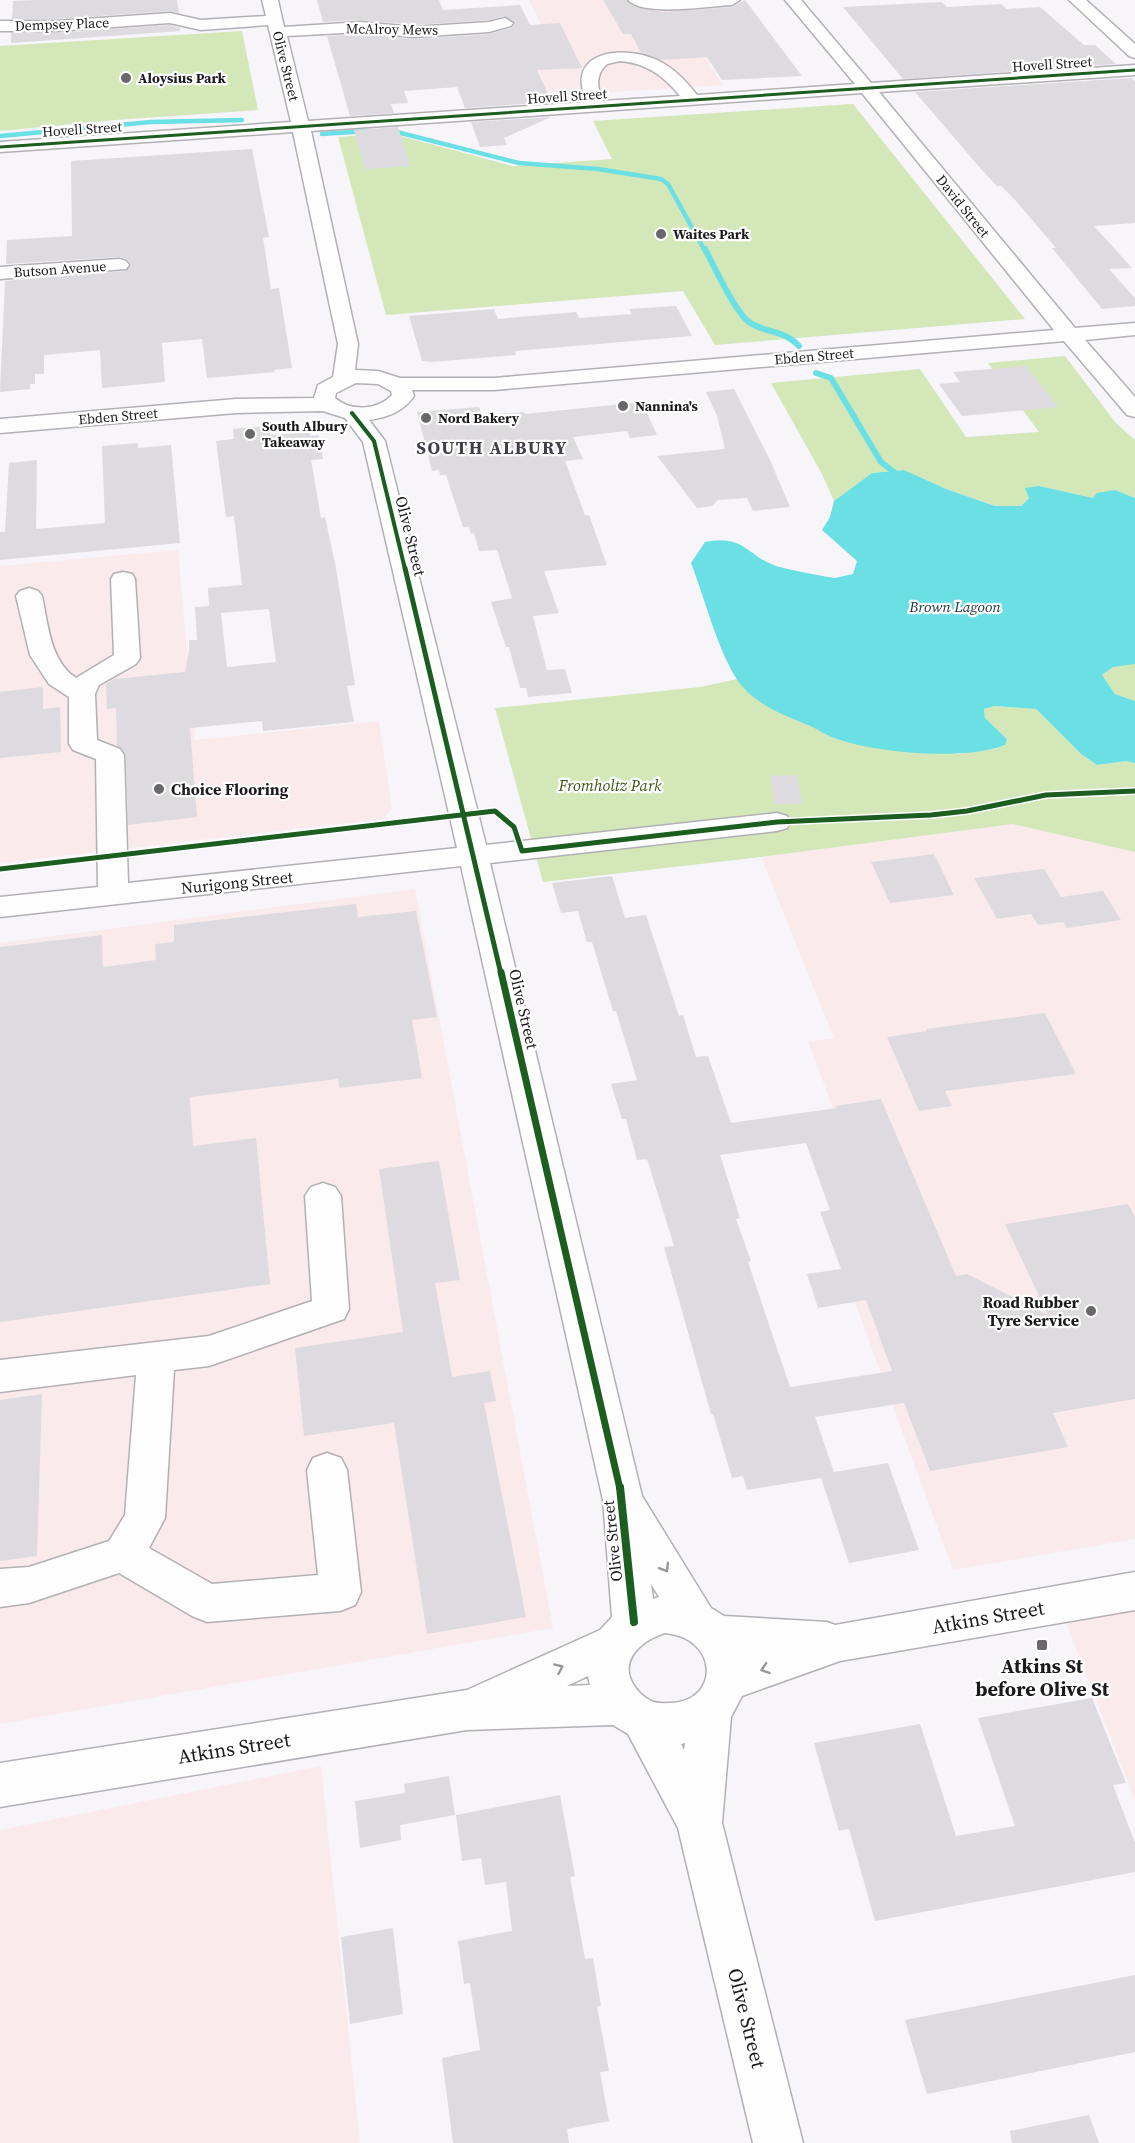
<svg xmlns="http://www.w3.org/2000/svg" width="1135" height="2143" viewBox="0 0 1135 2143" font-family="'Source Serif 4',serif">
<style>
.industrial{fill:#faeaeb}
.green{fill:#d3e7b9}
.water{fill:#6adfe4}
.lines{fill:none;stroke-linecap:round;stroke-linejoin:round}
.stream-far1{stroke:#6adfe4;stroke-width:4.5}
.stream{stroke:#6adfe4;stroke-width:6}
.building{fill:#dddbe0;fill-rule:evenodd}
.minor-casing{stroke:#b2b0b5;stroke-width:3}
.minor{fill:#fefdfe;fill-rule:evenodd}
.cycleway-far4-casing{stroke:#fff;stroke-width:5}
.cycleway-far3-casing{stroke:#fff;stroke-width:6}
.cycleway-far2-casing{stroke:#fff;stroke-width:8}
.cycleway-far1-casing{stroke:#fff;stroke-width:10}
.cycleway-casing{stroke:#fff;stroke-width:12}
.cycleway-far4{stroke:#1b5e20;stroke-width:3}
.cycleway-far3{stroke:#1b5e20;stroke-width:4}
.cycleway-far2{stroke:#1b5e20;stroke-width:5}
.cycleway-far1{stroke:#1b5e20;stroke-width:7}
.cycleway{stroke:#1b5e20;stroke-width:8}
.oneway{stroke:#98969a}
.poi-dot{fill:#69666c;stroke:#fff;stroke-width:2}
.labels{text-anchor:middle;dominant-baseline:central;stroke-width:4.5;stroke-linejoin:round;paint-order:stroke}
.far-street-label{font-size:14px;fill:#1c191f;stroke:#fff}
.far-poi-label{font-size:14px;font-weight:bold;fill:#1c191f;stroke:#fff;text-anchor:start}
.far-water-label{font-size:15px;font-style:italic;fill:#203a3a;stroke:#fff}
.street-label{font-size:16px;fill:#1c191f;stroke:#fff}
.park-label{font-size:16px;font-style:italic;fill:#3d5615;stroke:#fff}
.poi-label{font-size:16px;font-weight:bold;fill:#1c191f;stroke:#fff;text-anchor:start}
.far-district-label{font-size:18px;font-weight:bold;letter-spacing:1.5px;fill:#433c49;stroke:#fff}
.near-street-label{font-size:20px;fill:#1c191f;stroke:#fff}
.near-poi-label{font-size:20px;font-weight:bold;fill:#1c191f;stroke:#fff}
</style>
<rect width="100%" height="100%" fill="#f7f4fa"/>
<path class="industrial" d="M529 0H633L638 8 693 4 732 61 709 63 723 85 550 96 517 30 543 28Z
M178 550 195 740 379 721 392 809 382 819 0 863V566Z
M1013 824 1135 852V1539L953 1570 842 1267 891 1260 808 1042 834 1038 761 857Z
M415 889 553 1628 0 1724V943Z
M1135 1611V1800L1066 1623Z
M321 1766 360 2143H0V1830Z"/>
<path class="green" d="M242 31 258 110 115 120 0 131V46Z
M853 104 1025 319 715 345 683 291 386 315 338 137 389 133 513 166 612 159 593 121Z
M1065 356 1116 423 1135 440V498L1115 490 1093 498 1039 486 1021 506H995L946 489 903 470 872 473 834 501 822 474 771 383 920 369 966 437 1039 432 988 363Z
M1125 664H1135V701L1115 694 1102 675 1113 667Z
M737 679 752 695 836 739 957 754 995 749 1005 745 1007 739 985 718 984 709 995 706 1036 709 1081 754 1097 765 1126 761 1135 763V852L1013 824 761 857 543 882 495 708 701 687Z"/>
<path class="water" d="M904 470 946 489 995 506H1021L1029 498 1025 488 1039 486 1093 498 1097 493 1115 490 1135 498V664L1113 667 1102 675 1115 694 1135 701V763L1126 761 1097 765 1081 754 1036 709 995 706 984 709 985 718 1007 739 1005 745C966 761 877 753 837 739 827 736 818 729 808 725 782 714 753 704 736 678 716 645 705 599 691 563L705 542C746 535 744 554 776 566 781 568 831 578 835 578 841 577 847 575 853 574L857 561 822 530 830 517 834 501 872 473Z"/>
<g class="lines">
<path class="stream-far1" d="M389 130 519 163 598 169 661 179 668 184 705 251
M322 134 367 131
M0 136 151 122 242 120"/>
<path class="stream" d="M705 249C714 266 735 312 749 322 766 334 783 329 799 346
M816 373 831 378 881 462 903 479"/>
</g>
<path class="building" d="M36 0H177L179 13 170 11 57 19H12L13 1Z
M317 0H439L443 10 520 5 530 25 560 23 582 68 537 70 552 102 465 108 457 87 404 91 408 103 391 104 394 113 350 116 327 36 361 34 413 39 489 34 512 28 515 23 504 16 489 20 413 25 361 20 323 22Z
M603 0H626L636 7 662 12 732 7 745 0 802 76 722 80 707 57 661 60 641 53 631 34H623Z
M942 2 947 7 1001 4 1007 9 1040 7 1084 45H1095L1116 64 903 79 843 7Z
M170 25 180 28 181 31 11 43V33H57Z
M1131 78 1135 81V223L1094 226 1132 268 1109 269 1135 298V306L1102 309 1052 248H1056L1016 201 1001 186H997L981 169 915 92Z
M551 117 504 138 507 145 480 147 471 122Z
M398 127 410 166 365 169 354 130Z
M252 149 269 237 263 238 271 289 279 288 292 368 274 370 275 372 207 378 202 339 162 343 165 382 102 388 100 350 44 355V374H35V384H30V389L0 392 5 281 126 271 131 265 127 259 119 257 6 264 7 240 72 236 71 161Z
M676 306 692 336 515 351 516 355 431 362 422 361 409 316 494 309 498 319 576 312 579 318 632 314 629 309Z
M1026 366 1058 407 962 416 939 384 960 382 953 372Z
M734 389 770 460 790 507 753 511 747 498 718 500 712 506 697 508 657 456 725 449 717 416 706 392Z
M642 402 657 435 630 438 627 431 573 437 583 459 565 461 585 515H589L607 565 544 571 559 613 533 616 547 670 565 669 572 693 528 697 526 688H520L509 647H506L491 602 512 598 497 550 479 551 474 533 471 534 469 527H463L446 475H440L439 470 432 471 417 412 479 407 482 415 524 412 525 414Z
M269 426 270 435 310 432V436L319 435 323 459 311 460 321 518 325 517 335 563 355 685 347 686 354 722 263 731 262 721 190 728 197 817 128 825 126 755 117 746 116 708 107 709 106 684 114 679 185 672 189 651V640H197L195 607 209 606 208 588 242 585 234 516 226 517 216 441 234 439 233 429ZM269 609 276 662 227 667 221 613Z
M138 443V448L171 445 180 543 0 560V532H5L9 463 37 460 36 529 105 523 102 446Z
M43 687V709L60 707 61 752 0 758V692Z
M797 775 802 804H775L770 776Z
M934 854 954 895 890 903 871 862Z
M1044 869 1061 897 1103 891 1121 920 1067 928 1063 922 1038 925 1031 914 997 919 974 878Z
M612 876 625 918 646 915 679 1016 683 1015 696 1057 708 1056 731 1123 837 1108 836 1106 881 1099 956 1276 967 1274 1048 1315 1005 1224 1128 1204 1135 1217V1399L1053 1413 1068 1447 930 1471 904 1403 815 1417 834 1472 888 1463 919 1550 849 1563 821 1478 747 1490 743 1476 732 1478 713 1414H711L664 1247 674 1246 647 1159 637 1160 626 1119H622L611 1084 637 1080 616 1011H613L592 942H587L578 911 561 913 552 883ZM806 1143 830 1210 820 1212 841 1269 807 1274 818 1308 866 1300 892 1371 790 1387 748 1262 751 1261 736 1219 740 1218 720 1155Z
M356 904 358 917 416 911 437 1017 412 1020 422 1078 339 1088 338 1079 190 1097 193 1146 256 1138 270 1284 0 1322V947L102 935 103 967 156 960 155 944 174 942V925Z
M1045 1013 1076 1074 945 1091 952 1106 919 1111 887 1037 927 1031 926 1029Z
M439 1161 460 1280 435 1283 452 1377 490 1371 496 1401 484 1403 526 1617 427 1634 394 1423 304 1436 295 1348 403 1332 379 1169Z
M42 1394 37 1556 0 1561V1400Z
M1092 1698 1126 1783 1113 1785 1135 1843V1872L875 1921 849 1829 839 1831 814 1743 920 1724 956 1836 1015 1826 978 1718Z
M449 1776 455 1815 400 1825 401 1840 360 1848 355 1801 405 1793 404 1784Z
M560 1795 575 1876 570 1877 585 1959 593 1958 601 2006H597L609 2071 600 2072 609 2121 567 2129 569 2143H453L442 2058 480 2050 470 1983 464 1984 458 1941 512 1931 506 1882 485 1885 481 1858 462 1861 456 1815Z
M393 1928 403 2014 350 2024 341 1937Z
M1135 1975V2052L927 2094 905 2020Z
M1089 2115 1099 2143H1012L1010 2131Z"/>
<g class="lines">
<g class="minor-casing">
<path id="minor" d="M262 0H278L284 27 361 22 413 27 489 22 505 18 513 23 511 26 489 32 413 37 361 32 287 36 308 121 587 102C563 50 625 44 659 61 674 68 686 81 697 95L855 84 785 0H801L871 83 1135 65V75L879 92 1075 328 1135 323V335L1085 340 1135 397V417L1127 415 1064 341 494 390H412L414 396C403 412 388 417 369 420L385 441 486 845 777 813 787 816 791 822 787 828 777 831 490 863 642 1496 711 1608 724 1616 827 1622 835 1625 1135 1572V1610L840 1661 742 1696 731 1717 722 1823 803 2143H753L678 1828 628 1734 613 1725 467 1730 0 1807V1763L467 1690 600 1630 612 1617 603 1500 461 866 0 917V897L98 887 96 759 73 750 69 744V697L49 684 30 655 16 596 20 591 29 588 38 591 42 596C48 624 50 661 76 678L114 655 111 579 114 574 123 572 132 574 135 579 140 658 136 664 99 685 95 694 97 740 120 749 124 755 128 883 457 848 363 442 345 418 323 411 236 413 0 433V419L236 399 314 398 318 385 333 377 338 344 293 132 0 152V142L291 122 268 25 201 30 170 23 57 31H0V21H57L170 13 201 20 266 16ZM620 61C646 63 664 76 680 96L603 101C597 88 595 75 607 64ZM862 93 1054 330 494 378H400L378 371 355 370 358 344 311 131ZM356 383 378 384 391 391 392 395C378 410 351 412 335 398L336 393ZM651 1584 659 1597 653 1599ZM665 1633C720 1638 720 1703 669 1703 655 1704 650 1702 640 1693 614 1666 637 1642 665 1633ZM588 1676 590 1685 567 1686ZM685 1743 684 1750 681 1744Z
M628 0H740L732 5C709 6 644 17 628 0Z
M1069 0H1086L1135 44V58L1129 56Z
M119 259 126 261 129 265 126 269 0 279V267Z
M323 1183 335 1187 341 1196 349 1309 344 1319 209 1366 174 1370 165 1518 149 1548 212 1584 318 1575 307 1470 313 1458 327 1453 341 1458 347 1470 361 1592 355 1605 340 1611 207 1622 192 1616 119 1573 29 1603 0 1607V1569L29 1567 109 1541 125 1515 136 1375 0 1392V1360L209 1336 312 1301 305 1196 311 1187Z"/>
</g>
<use href="#minor" class="minor"/>
<g class="cycleway-far4-casing">
<path id="cycleway-far4" d="M0 147 1135 70"/>
</g>
<g class="cycleway-far3-casing">
<path id="cycleway-far3" d="M352 413 374 441 405 569"/>
</g>
<g class="cycleway-far2-casing">
<path id="cycleway-far2" d="M405 568 501 974
M0 869 495 811 514 827 522 851 777 822 931 815 967 811 1046 795 1135 791"/>
</g>
<g class="cycleway-far1-casing">
<path id="cycleway-far1" d="M501 972 620 1489"/>
</g>
<g class="cycleway-casing">
<path id="cycleway" d="M620 1487 634 1622"/>
</g>
<use href="#cycleway-far4" class="cycleway-far4"/>
<use href="#cycleway-far3" class="cycleway-far3"/>
<use href="#cycleway-far2" class="cycleway-far2"/>
<use href="#cycleway-far1" class="cycleway-far1"/>
<use href="#cycleway" class="cycleway"/>
</g>
<defs><path id="oneway-chevron" d="M-2-3.5L2.5 0L-2 3.5" fill="none" stroke-width="1.6" stroke-linecap="round" stroke-linejoin="round" transform="scale(1.5)"/></defs>
<g class="oneway">
<use href="#oneway-chevron" transform="translate(665 1568) rotate(59)"/>
<use href="#oneway-chevron" transform="translate(559 1668) rotate(-24)"/>
<use href="#oneway-chevron" transform="translate(765 1669) rotate(161)"/>
</g>
<g class="poi-dot">
<circle cx="126" cy="78" r="6"/>
<circle cx="661" cy="234" r="6"/>
<circle cx="623" cy="406" r="6"/>
<circle cx="426" cy="418" r="6"/>
<circle cx="250" cy="434" r="6"/>
<circle cx="159" cy="789" r="6"/>
<circle cx="1091" cy="1311" r="6"/>
<rect x="1036" y="1639" width="12" height="12" rx="3"/>
</g>
<g class="labels">
<g class="far-street-label">
<text transform="translate(62 24) rotate(-2)">Dempsey Place</text>
<text transform="translate(392 29) rotate(1)">McAlroy Mews</text>
<text transform="translate(1052 64) rotate(-4)">Hovell Street</text>
<text transform="translate(286 66) rotate(76)">Olive Street</text>
<text transform="translate(567 96) rotate(-4)">Hovell Street</text>
<text transform="translate(82 129) rotate(-4)">Hovell Street</text>
<text transform="translate(963 206) rotate(51)">David Street</text>
<text transform="translate(60 269) rotate(-4)">Butson Avenue</text>
<text transform="translate(814 356) rotate(-5)">Ebden Street</text>
<text transform="translate(118 416) rotate(-5)">Ebden Street</text>
</g>
<g class="far-poi-label">
<text x="138" y="78">Aloysius Park</text>
<text x="673" y="234">Waites Park</text>
<text x="635" y="406">Nannina's</text>
<text x="438" y="418">Nord Bakery</text>
<text x="262" y="426">South Albury<tspan x="262" dy="16">Takeaway</tspan></text>
</g>
<g class="far-water-label">
<text x="955" y="606">Brown Lagoon</text>
</g>
<g class="street-label">
<text transform="translate(411 536) rotate(76)">Olive Street</text>
<text transform="translate(237 882) rotate(-6)">Nurigong Street</text>
<text transform="translate(524 1009) rotate(77)">Olive Street</text>
<text transform="translate(612 1541) rotate(-96)">Olive Street</text>
</g>
<g class="park-label">
<text x="610" y="785">Fromholtz Park</text>
</g>
<g class="poi-label">
<text x="171" y="789">Choice Flooring</text>
<text x="1079" y="1302" text-anchor="end">Road Rubber<tspan x="1079" dy="18">Tyre Service</tspan></text>
</g>
<g class="far-district-label">
<text x="492" y="447">SOUTH ALBURY</text>
</g>
<g class="near-street-label">
<text transform="translate(988 1617) rotate(-10)">Atkins Street</text>
<text transform="translate(234 1748) rotate(-9)">Atkins Street</text>
<text transform="translate(747 2018) rotate(76)">Olive Street</text>
</g>
<g class="near-poi-label">
<text x="1042" y="1666">Atkins St<tspan x="1042" dy="23">before Olive St</tspan></text>
</g>
</g>
</svg>
